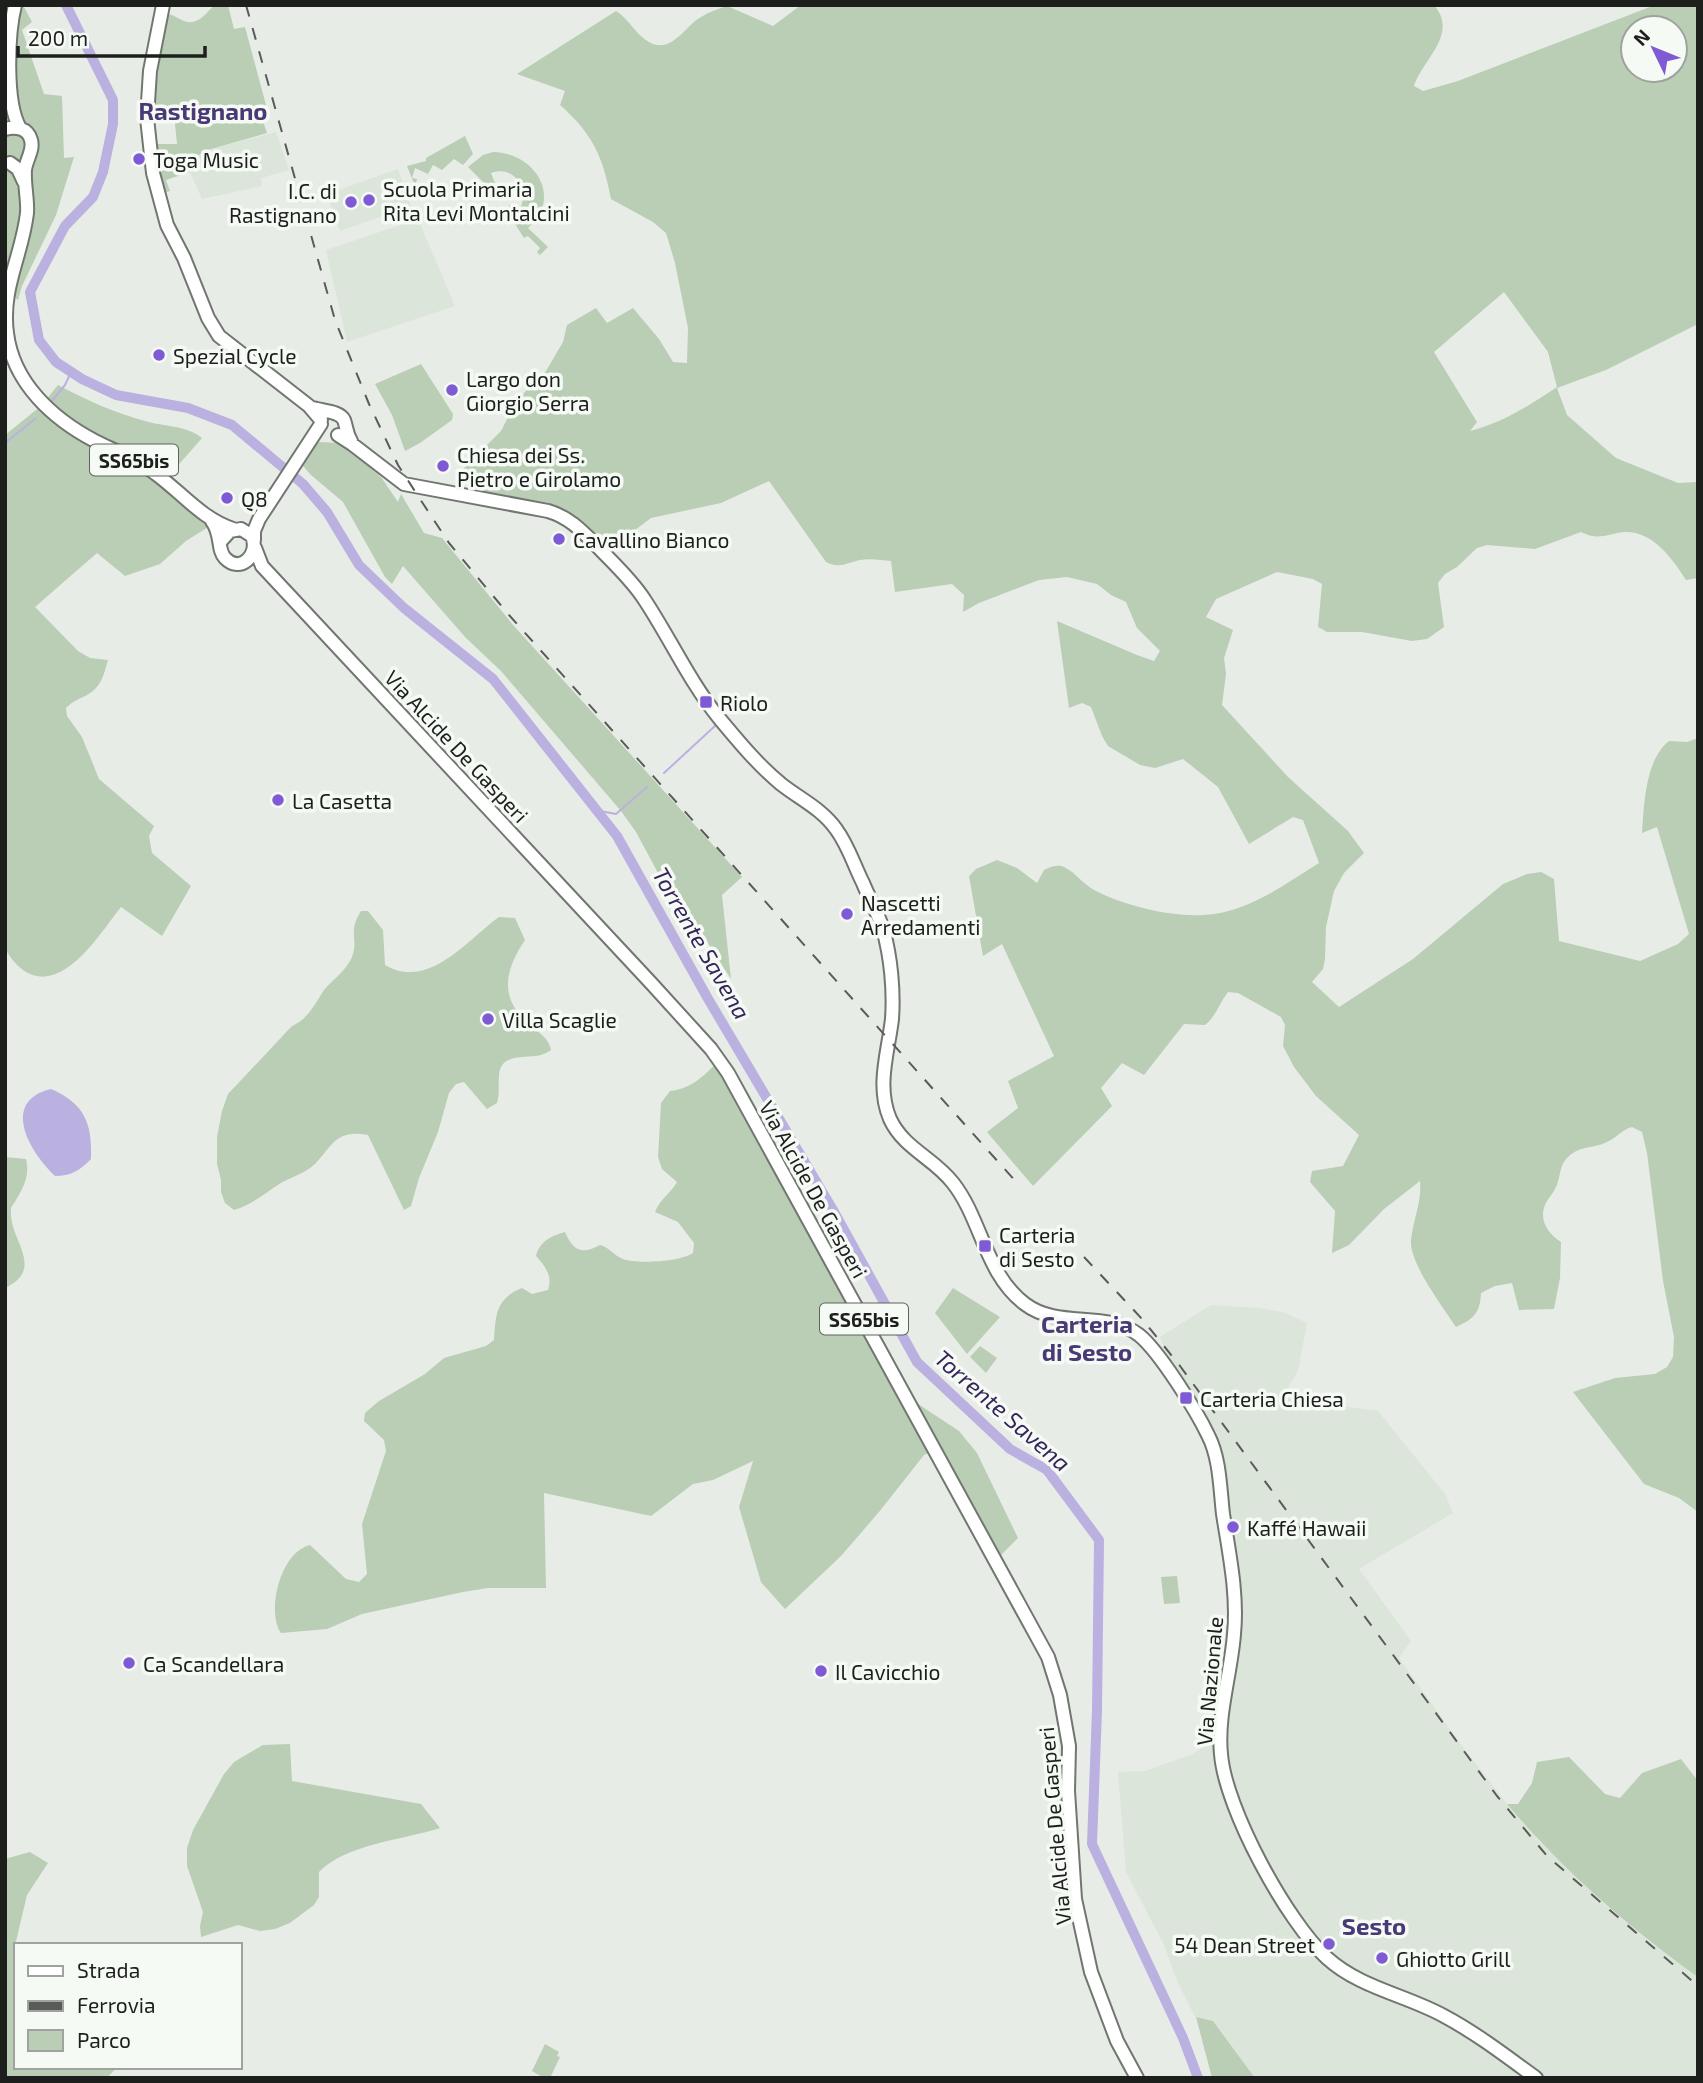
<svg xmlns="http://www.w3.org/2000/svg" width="1703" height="2083" viewBox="0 0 1703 2083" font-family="'Exo 2',sans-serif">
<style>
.built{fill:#dbe5d9}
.green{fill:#b9ceb4;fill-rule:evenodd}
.water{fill:#bab1e0}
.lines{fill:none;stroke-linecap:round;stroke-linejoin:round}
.stream{stroke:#bab1e0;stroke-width:2}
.river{stroke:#bab1e0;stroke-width:10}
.major-casing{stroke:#717670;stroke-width:16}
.major{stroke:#fff;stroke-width:12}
.rail{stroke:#595b58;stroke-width:2;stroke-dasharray:12 12;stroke-linecap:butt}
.poi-dot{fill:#7e5ad4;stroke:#f5faf4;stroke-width:2.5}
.labels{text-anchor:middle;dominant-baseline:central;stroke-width:7;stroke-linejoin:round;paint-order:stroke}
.shield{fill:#f5faf4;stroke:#5e615e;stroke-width:2}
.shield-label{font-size:19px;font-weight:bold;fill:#1d1f1d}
.poi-label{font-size:21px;fill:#1d1f1d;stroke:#f5faf4;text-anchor:start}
.street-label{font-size:21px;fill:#1d1f1d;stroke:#f5faf4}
.water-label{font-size:23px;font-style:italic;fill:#35245c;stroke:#f5faf4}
.quarter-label{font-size:24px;font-weight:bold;fill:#493975;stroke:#f5faf4}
</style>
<rect width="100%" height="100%" fill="#e8ece7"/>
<path class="built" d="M276 132 289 170 261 178 262 186 202 199 190 172 195 158 204 151Z
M398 169 411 206 340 231 327 194Z
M418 219 455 306 347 342 326 250Z
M1211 1305 1259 1308 1283 1312 1307 1323 1298 1371 1289 1386 1290 1399 1378 1411 1445 1494 1453 1513 1359 1569 1411 1641 1399 1658 1459 1742 1507 1804 1537 1839 1616 1915 1698 1977V2078H1255L1213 2021 1195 2017 1177 1981 1164 1945 1126 1872 1118 1772 1145 1771 1193 1754 1213 1740 1227 1671 1235 1579 1211 1441 1217 1433 1176 1376 1160 1337Z"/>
<path class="green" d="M5 5H23L32 22 22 30 44 94 62 96 64 158 74 157 56 215 22 286 18 300 5 289Z
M214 5H228L234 29 245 27 266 105 258 106 267 133 204 151 195 158 190 172 166 180 170 191 164 193 158 169 167 167 166 154H158V144H177L174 115 153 117 155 79 167 14C174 15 177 18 184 21 197 26 206 14 214 5Z
M801 5H1434C1459 34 1423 59 1414 86L1423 91 1458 81 1655 5H1698V324L1606 370 1557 388 1567 415 1616 458 1678 483 1698 482V578L1686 580C1673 559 1652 530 1624 532 1606 534 1599 541 1581 532L1535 549 1487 545 1477 548 1457 567 1445 574 1438 583 1444 627 1427 639 1412 641 1362 632H1327L1318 627 1322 584 1313 579 1277 572 1216 599 1206 617 1233 630 1224 658 1226 674 1222 705 1288 777 1348 831 1364 853 1344 873 1334 891 1326 927 1325 959 1323 969 1312 982 1339 1007 1413 959 1503 884 1527 874 1541 872 1554 879 1559 941 1640 961 1678 944 1689 934 1657 827 1642 833C1644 805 1645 760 1669 741L1687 742 1698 738V1512L1679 1498 1644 1484 1573 1392 1615 1378 1655 1374 1667 1367 1673 1357 1674 1337 1663 1281 1647 1153 1642 1132 1632 1127C1621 1130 1618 1137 1609 1141 1595 1149 1580 1145 1568 1157 1559 1165 1561 1176 1556 1187 1554 1192 1550 1196 1547 1201 1537 1218 1547 1233 1561 1242L1560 1278 1554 1309 1519 1310 1512 1283 1495 1286 1481 1293C1480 1313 1474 1319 1456 1327 1443 1307 1409 1263 1411 1240 1413 1220 1422 1202 1420 1181L1384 1209 1349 1245 1332 1253 1335 1211 1310 1182 1312 1171 1343 1166 1359 1135 1316 1096 1294 1067 1283 1046 1285 1025 1281 1017 1238 993 1228 992C1219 1004 1216 1016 1205 1025L1184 1024 1144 1075 1122 1063 1101 1088 1112 1106 1033 1186 987 1132 1018 1108 1008 1081 1054 1056 1002 944 983 956 969 876 976 869 997 860 1017 868 1037 883 1044 870C1050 867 1058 864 1064 867 1075 872 1083 884 1094 890 1122 905 1170 917 1203 915 1247 913 1282 886 1319 863L1303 820 1293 817 1249 844 1218 787 1183 759 1155 768 1140 765 1108 746 1102 736 1091 707 1082 703 1069 708 1057 621 1137 655 1154 661 1160 651 1137 628 1126 602 1111 595 1097 584 1067 577 1039 580 979 603 963 612 964 595 952 584 895 592 891 561C881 560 870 558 860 560 846 563 840 569 826 562L769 481 721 503 651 518 606 552 572 523 464 489 470 486 461 471 501 431 517 400 546 371 563 342 567 325 596 308 607 323 633 308 659 339 673 362 687 363 688 328 675 263 666 233 653 222 611 199C603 157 593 134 560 105L565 91 517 74 616 11C629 19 636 35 649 42 671 55 685 26 701 17 709 12 718 9 727 6L773 26ZM1633 28H1675V70H1633ZM1504 292 1548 352 1557 387C1530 405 1502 423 1470 431L1477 422 1434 352Z
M465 136 473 154 463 165 454 159 442 170 433 165 428 174 415 168 412 178 417 179 415 186 407 166 426 161V158Z
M493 152C536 153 563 198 528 228L548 247 540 255 537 252 540 248 528 236 524 238 506 210 510 205 520 211 525 192C519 177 507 167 491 173L495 183 489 188 468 167 483 155Z
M421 364 453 414 452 420 420 443 405 451 392 415 375 384Z
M58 385C86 400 115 413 145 421 165 427 186 425 202 438L174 470 168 483 213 524 186 541 160 564 125 576 97 553 35 607 78 651 90 658 108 660C104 674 101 688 87 695 79 699 73 701 66 708L67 716 82 737 99 779 154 826 149 836 152 853 191 886 162 936 121 907C101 932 64 994 26 972 17 966 10 958 5 948V435L41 406Z
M317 442 342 443 381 477 398 502 401 494 424 533 442 538 513 625 742 877 722 895 731 979 685 908 658 873 636 832 621 811 501 671 466 638 403 566 392 584 385 577 343 502 311 475 294 456 300 448Z
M361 911H368L383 930 385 965C429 991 468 939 499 917L515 918 525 940C504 971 499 999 530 1025 539 1033 549 1038 551 1050 548 1052 544 1054 541 1055 526 1059 501 1052 499 1075 498 1085 500 1093 497 1103L487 1109 464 1082 456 1084 449 1093 438 1132 419 1178 411 1206 404 1210 368 1135C336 1129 333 1145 315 1164 305 1173 292 1177 281 1183 265 1193 253 1204 234 1210L225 1203 221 1192V1180L217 1164V1137L222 1111 228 1094 292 1026C296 1024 302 1021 305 1017 313 1009 318 999 324 990 333 979 346 971 352 957 359 938 347 933 361 911Z
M725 1055 781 1166 909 1398 959 1431 977 1453 1018 1538 995 1561 932 1451 924 1455 879 1512 841 1556 785 1609 761 1582 739 1507 753 1461 713 1480 693 1484 651 1516 544 1493 546 1588H488L463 1592 362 1614 327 1629 281 1633C266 1612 280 1552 310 1545L346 1579 359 1582 367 1574 362 1524 386 1451 384 1440 364 1421 365 1413 379 1401 425 1374 444 1358 486 1346 494 1340C496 1315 495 1299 522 1288L532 1294 548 1290C553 1276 545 1266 536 1256 540 1241 551 1236 565 1232 573 1251 582 1255 600 1245 609 1247 613 1255 623 1259 637 1264 680 1262 693 1253L694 1243 678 1222 655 1212C660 1199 670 1194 677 1182L662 1169 658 1157 661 1103 670 1091C694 1089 708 1071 725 1055Z
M5 1157 26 1159C30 1175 24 1186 16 1200 14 1204 11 1206 11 1210 8 1239 47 1268 5 1288Z
M953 1288 1000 1317 967 1354 935 1313Z
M980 1346 997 1358 986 1373 970 1357Z
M1177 1576 1180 1603 1164 1604 1161 1577Z
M290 1744 292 1781 421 1804 440 1828C403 1840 346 1844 319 1872V1897L314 1905 290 1923 275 1929 260 1931 238 1925 201 1937 200 1926 203 1912 187 1866V1848L193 1830 224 1774 234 1762 263 1745Z
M1569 1757 1605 1794 1620 1798 1642 1773 1681 1759 1698 1781V1977C1626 1925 1565 1872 1507 1804H1518L1532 1783 1537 1762Z
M30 1852 48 1863 27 1895 14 1950 16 2067H117L107 2078H5V1859Z
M1196 2017 1213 2021 1255 2078H1212Z
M545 2044 559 2052 557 2056 560 2057 550 2078H544L532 2071Z"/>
<path class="water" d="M51 1089C85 1104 92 1123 91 1159 79 1171 71 1176 55 1176 29 1152 0 1101 51 1089Z"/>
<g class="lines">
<path class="stream" d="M52 401 65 385 71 372
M5 443 35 419
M664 773 716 725
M595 810 616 814 647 787"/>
<path class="river" d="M66 5 113 100V124L103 172 93 197 65 226 30 292 39 340 56 362 82 379 116 395 188 408 232 425 303 484 327 512 359 565 404 608 493 679 617 836 707 997 833 1210 917 1362 1010 1449 1047 1470 1099 1540 1097 1710 1092 1844 1183 2038 1198 2078"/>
<g class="major-casing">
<path id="major" d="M15 5C8 33 5 103 20 128
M163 5 150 71 147 118 153 173 167 225 184 258 208 318 219 336 309 406 321 420
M5 129C16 126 28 128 31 140 34 150 26 160 25 170 24 185 28 199 27 213 22 256 1 288 7 333 13 383 53 419 95 441 115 451 138 460 156 474 182 493 202 519 233 529
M10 163 18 169 24 182
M313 408C322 411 340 411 344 420 347 428 346 433 351 441
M338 435 352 444 404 484 548 511C569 517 582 531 597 546 613 563 631 579 644 599 670 638 689 681 719 718 739 742 758 765 781 784 800 799 822 809 836 829 848 845 854 865 863 883 869 898 878 913 883 929 891 957 894 991 892 1019 888 1053 876 1086 890 1119 904 1149 934 1158 953 1183 982 1220 985 1274 1025 1304 1050 1323 1082 1317 1112 1323 1122 1325 1131 1329 1139 1335 1159 1351 1196 1410 1208 1435 1220 1458 1220 1488 1223 1514 1229 1553 1238 1594 1234 1634 1231 1674 1217 1715 1221 1754 1225 1808 1287 1922 1327 1958 1360 1988 1406 1995 1444 2016 1476 2033 1506 2056 1536 2078
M212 521C222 534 217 550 225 558 240 574 260 555 252 536L241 529 230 531 220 542
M254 540V531L259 519 321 424
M255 548 262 566 651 983 711 1049 728 1073 1048 1657 1060 1695 1069 1746 1068 1791 1075 1899 1091 1972 1117 2041 1137 2078"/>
</g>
<use href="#major" class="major"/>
<path class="rail" d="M246 5 335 320 369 404 398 465 418 496 449 543 509 615 1018 1184
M1084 1257 1143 1320 1180 1366 1497 1796 1547 1856 1698 1986"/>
</g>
<g class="poi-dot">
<circle cx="139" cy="159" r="7"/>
<circle cx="369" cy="200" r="7"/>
<circle cx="351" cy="202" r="7"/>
<circle cx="159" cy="355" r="7"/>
<circle cx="452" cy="390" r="7"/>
<circle cx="443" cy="466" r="7"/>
<circle cx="227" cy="498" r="7"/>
<circle cx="559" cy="539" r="7"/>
<rect x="699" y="695" width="14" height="14" rx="3.5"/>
<circle cx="278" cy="800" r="7"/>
<circle cx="847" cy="914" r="7"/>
<circle cx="488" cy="1019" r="7"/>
<rect x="978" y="1239" width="14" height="14" rx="3.5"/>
<rect x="1179" y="1391" width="14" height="14" rx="3.5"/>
<circle cx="1233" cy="1527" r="7"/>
<circle cx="129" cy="1663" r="7"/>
<circle cx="821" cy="1671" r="7"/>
<circle cx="1329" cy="1944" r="7"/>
<circle cx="1382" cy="1958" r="7"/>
</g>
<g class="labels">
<g class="shield">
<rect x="90" y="444.5" width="88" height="31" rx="5"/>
<rect x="820" y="1303.5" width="88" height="31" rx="5"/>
</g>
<g class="shield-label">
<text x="134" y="460">SS65bis</text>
<text x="864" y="1319">SS65bis</text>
</g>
<g class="poi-label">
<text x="153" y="159">Toga Music</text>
<text x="383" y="188">Scuola Primaria<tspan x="383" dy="24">Rita Levi Montalcini</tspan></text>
<text x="337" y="190" text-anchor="end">I.C. di<tspan x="337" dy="24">Rastignano</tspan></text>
<text x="173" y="355">Spezial Cycle</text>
<text x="466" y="378">Largo don<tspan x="466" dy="24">Giorgio Serra</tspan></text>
<text x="457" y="454">Chiesa dei Ss.<tspan x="457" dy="24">Pietro e Girolamo</tspan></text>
<text x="241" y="498">Q8</text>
<text x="573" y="539">Cavallino Bianco</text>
<text x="720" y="702">Riolo</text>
<text x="292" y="800">La Casetta</text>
<text x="861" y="902">Nascetti<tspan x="861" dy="24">Arredamenti</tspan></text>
<text x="502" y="1019">Villa Scaglie</text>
<text x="999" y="1234">Carteria<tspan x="999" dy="24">di Sesto</tspan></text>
<text x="1200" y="1398">Carteria Chiesa</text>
<text x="1247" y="1527">Kaffé Hawaii</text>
<text x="143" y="1663">Ca Scandellara</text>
<text x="835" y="1671">Il Cavicchio</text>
<text x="1315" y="1944" text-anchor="end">54 Dean Street</text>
<text x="1396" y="1958">Ghiotto Grill</text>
</g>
<g class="street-label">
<text transform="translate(457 746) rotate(47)">Via Alcide De Gasperi</text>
<text transform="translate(814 1189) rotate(61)">Via Alcide De Gasperi</text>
<text transform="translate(1209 1681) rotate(-85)">Via Nazionale</text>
<text transform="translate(1054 1826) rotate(-95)">Via Alcide De Gasperi</text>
</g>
<g class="water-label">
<text transform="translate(702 943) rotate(60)">Torrente Savena</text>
<text transform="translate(1003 1410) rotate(41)">Torrente Savena</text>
</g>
<g class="quarter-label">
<text x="203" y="110">Rastignano</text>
<text x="1087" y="1323">Carteria<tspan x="1087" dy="28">di Sesto</tspan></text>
<text x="1374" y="1925">Sesto</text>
</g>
</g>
<rect width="1703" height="2083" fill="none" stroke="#1d1f1d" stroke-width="14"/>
<rect x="14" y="1943" width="228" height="126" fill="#f5faf4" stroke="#9fa29e" stroke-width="2"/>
<rect x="28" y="1966" width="35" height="10" fill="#ffffff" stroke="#9fa29e" stroke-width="2"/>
<text x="77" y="1978" font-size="21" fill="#1d1f1d">Strada</text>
<rect x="28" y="2001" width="35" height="10" fill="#595b58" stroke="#9fa29e" stroke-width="2"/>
<text x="77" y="2013" font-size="21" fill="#1d1f1d">Ferrovia</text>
<rect x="28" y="2030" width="35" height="21" fill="#b9ceb4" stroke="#9fa29e" stroke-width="2"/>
<text x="77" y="2048" font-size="21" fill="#1d1f1d">Parco</text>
<g transform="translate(1654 49) rotate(313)"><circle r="33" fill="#f5faf4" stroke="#9fa29e" stroke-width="2"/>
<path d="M0-5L12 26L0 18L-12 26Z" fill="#7e5ad4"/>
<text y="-10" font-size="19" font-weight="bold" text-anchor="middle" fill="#1d1f1d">N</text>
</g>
<path d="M18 46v10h187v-10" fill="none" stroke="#1d1f1d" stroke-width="3.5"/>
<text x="28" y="46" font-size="21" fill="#1d1f1d" stroke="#f5faf4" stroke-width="5" paint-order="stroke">200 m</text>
</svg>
